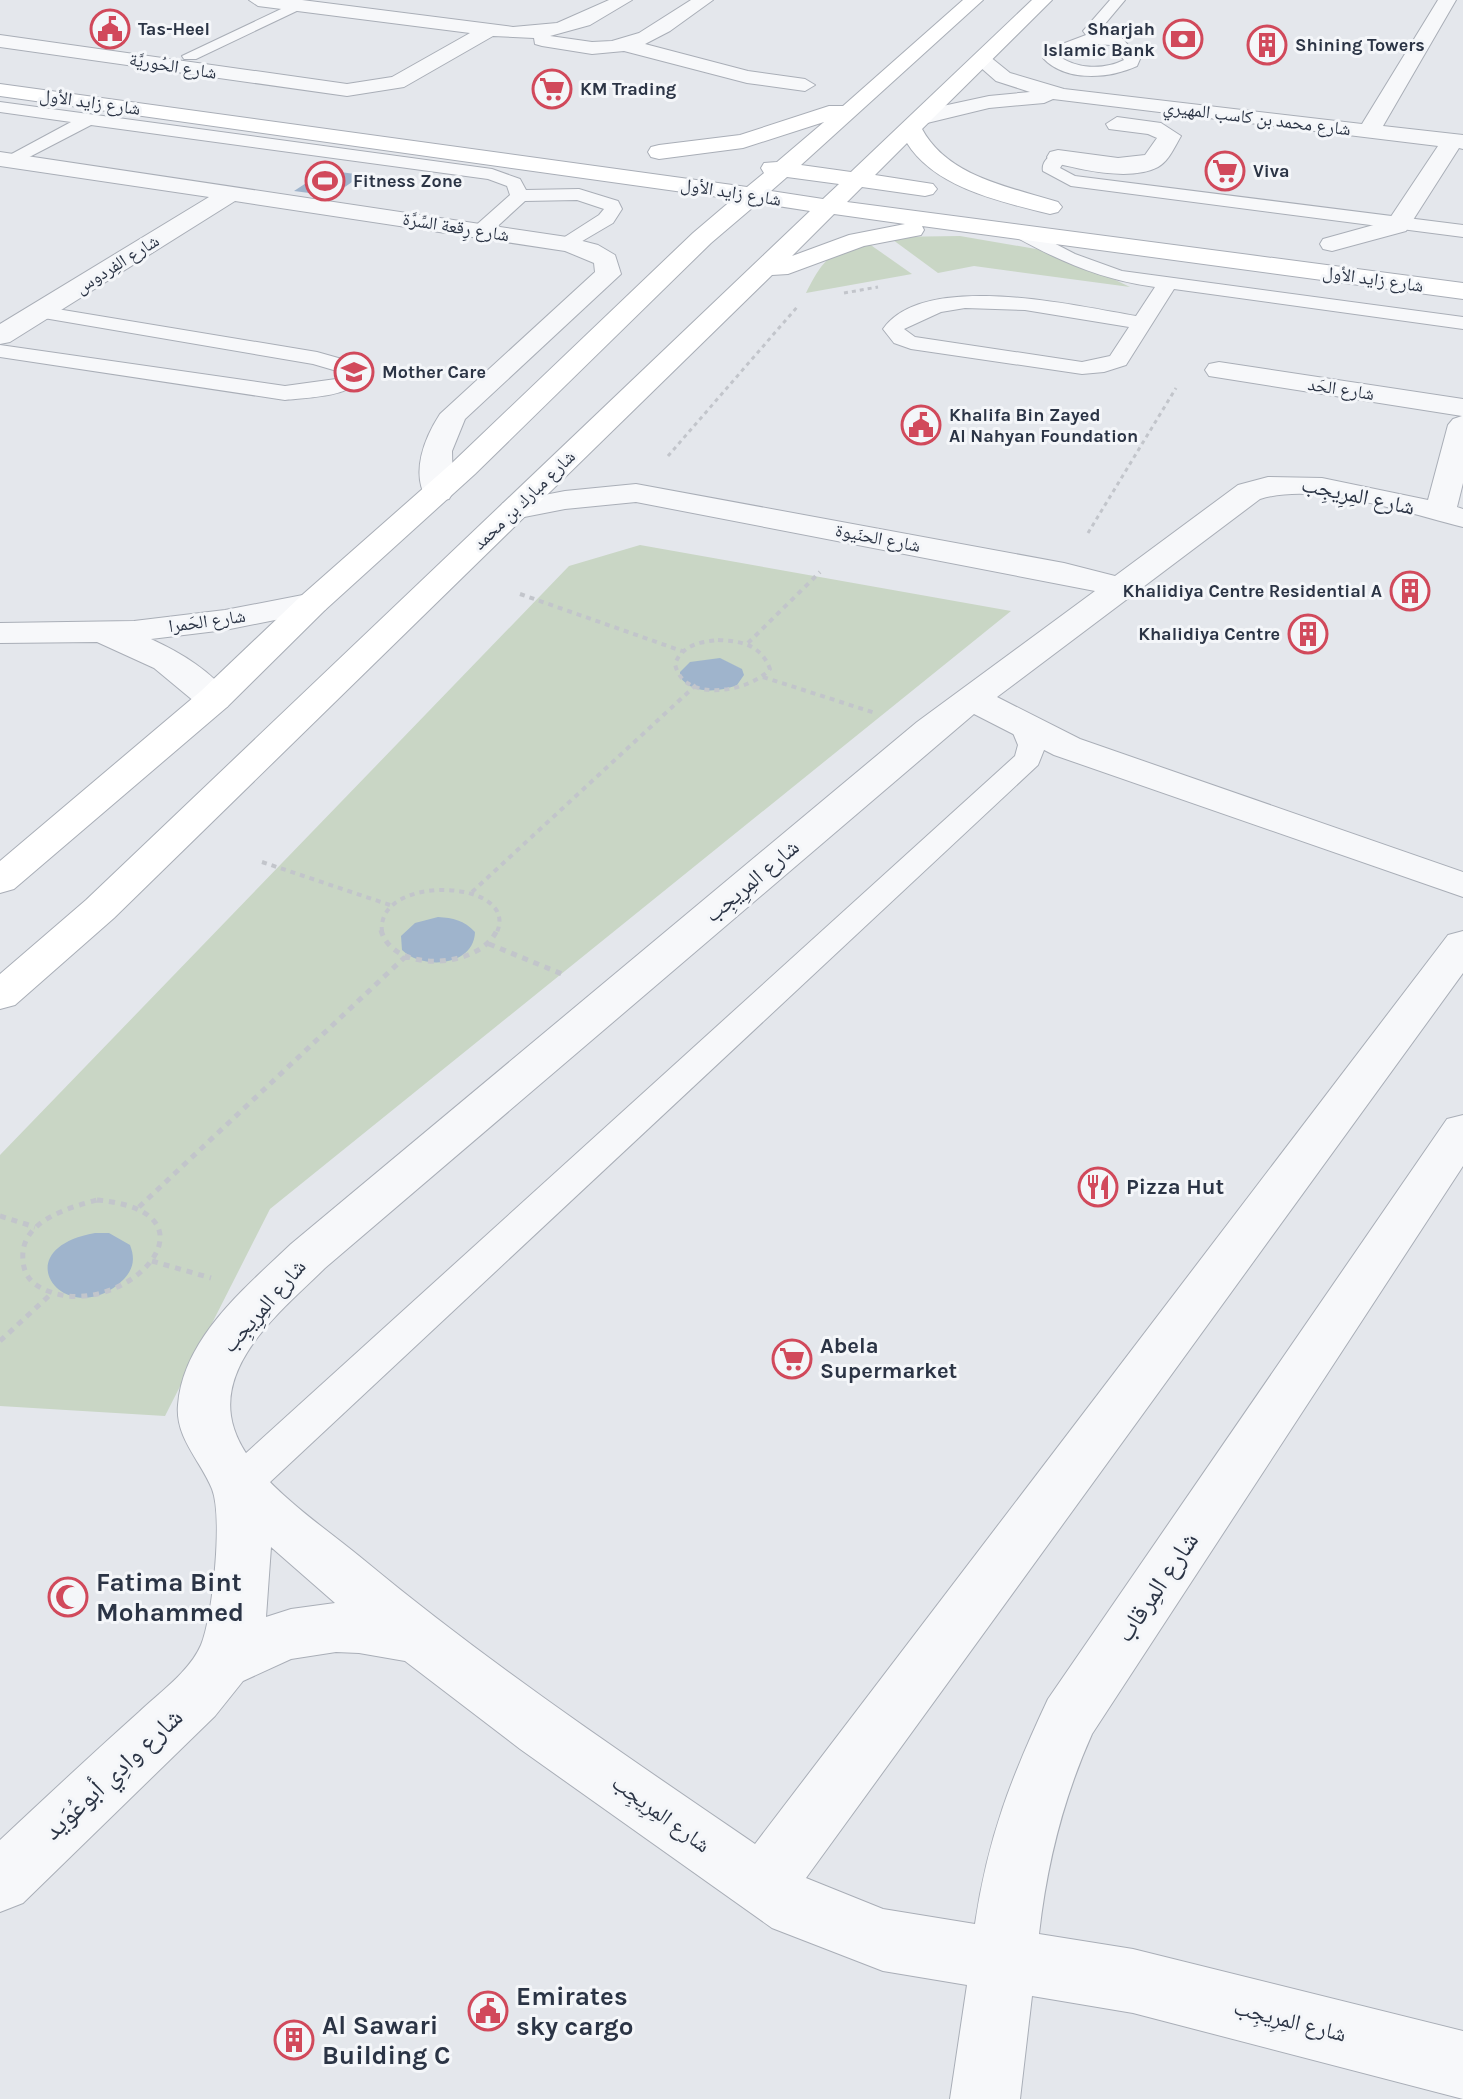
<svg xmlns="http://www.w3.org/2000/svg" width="1463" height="2099" viewBox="0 0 1463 2099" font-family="Karla,'Noto Naskh Arabic',sans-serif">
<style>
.green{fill:#c9d6c5}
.water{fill:#9fb4cc}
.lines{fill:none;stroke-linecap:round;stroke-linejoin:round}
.service-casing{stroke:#a9aeb7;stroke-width:2}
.minor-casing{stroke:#a9aeb7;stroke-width:2}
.secondary-casing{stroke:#a9aeb7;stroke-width:2}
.path-far2{stroke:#c2c5cb;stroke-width:3;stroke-dasharray:4 4;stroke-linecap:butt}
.path-far1{stroke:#c2c5cb;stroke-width:4;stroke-dasharray:5 5;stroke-linecap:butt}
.path{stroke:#c2c5cb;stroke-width:5;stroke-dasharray:6 6;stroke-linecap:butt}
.service{fill:#f7f8fa;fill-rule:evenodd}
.minor{fill:#f7f8fa;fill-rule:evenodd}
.secondary{fill:#fff;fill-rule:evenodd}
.labels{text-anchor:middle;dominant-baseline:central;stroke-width:6;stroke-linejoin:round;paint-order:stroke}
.far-poi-label{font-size:18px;font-weight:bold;fill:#2b3445;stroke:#f4f6f9;text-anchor:start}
.far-street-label{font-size:18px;fill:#2b3445;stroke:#f4f6f9}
.street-label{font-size:22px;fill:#2b3445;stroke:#f4f6f9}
.poi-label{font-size:22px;font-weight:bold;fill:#2b3445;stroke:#f4f6f9;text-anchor:start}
.near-poi-label{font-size:26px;font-weight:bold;fill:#2b3445;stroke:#f4f6f9;text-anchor:start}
.near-street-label{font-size:26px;fill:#2b3445;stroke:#f4f6f9}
</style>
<rect width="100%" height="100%" fill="#e4e7ec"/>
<path class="green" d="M960 236 1059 253 1130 287 974 266 938 273 889 237Z
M865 241 912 274 806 293C823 259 829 254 865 241Z
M640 545 1011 611 270 1209 165 1416 0 1406V1155L569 566Z"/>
<path class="water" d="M326 170 362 175 332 196 294 191Z
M720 658 742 669 744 675 737 685C719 692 693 695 680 677V672L690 662Z
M438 917C453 918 464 920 475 932 474 967 422 970 402 950L401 936 415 923Z
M95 1233H109L130 1245C135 1258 134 1268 124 1279 68 1335 0 1250 95 1233Z"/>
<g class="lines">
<g class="service-casing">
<path id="service" d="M1110 0H1125L1099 31 1104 35 1122 38 1140 59 1137 66C1109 79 1065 82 1043 58L1049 49 1086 35 1083 31ZM1091 44 1112 45 1124 60C1104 70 1078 69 1060 57Z
M298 1 303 2V8L196 59H184L182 56Z
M0 102 492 169 520 179 526 190 579 189 618 201 622 209 613 223 567 250 557 244 560 240 599 215 604 209 577 200 525 201 488 235 481 237 472 231 474 227 510 195 507 186 488 179 91 125 12 166 3 161 6 157 71 122 0 112Z
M1058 152 1067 157 1060 168 1075 176 1463 225V237L1071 186 1043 171C1041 162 1050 154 1058 152Z
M1019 225 1075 254 1122 271 1463 317V329L1174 289 1126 365 1104 372 1082 374 911 349 894 343 883 329C924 270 1076 306 1136 316L1155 287C1102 280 1059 261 1012 235L1010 231 1012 227ZM965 308 1025 310 1129 327 1110 356 1082 362 915 337 904 329 941 312Z
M39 306 317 352 356 363C375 398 305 397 285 400L0 357V345L285 386 336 379 337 371 313 364 32 316 29 312Z
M1025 720 1035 722 1046 745 1038 765 254 1497 239 1502 224 1497 218 1485 224 1473 1015 756 1018 745 1011 728 1015 722Z"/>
</g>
<g class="minor-casing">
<path id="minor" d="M249 0H302L513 27 557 23 609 0H632L590 25 550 36 592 42 612 41 639 33 691 0H713L670 31 645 44 748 71 805 79 815 85 805 91 747 83 624 51 592 54 542 46 535 44 534 38 493 36 404 87 347 96 0 47V35L347 84 392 77 470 33 258 6Z
M1438 0H1456L1383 126 1463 135V149L1459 148 1406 231 1332 251 1323 249 1320 244 1323 239 1388 221 1438 146 1053 99 1044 103 989 108 923 124 912 117 915 112 989 96 1030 92 996 81 972 60 982 54 989 56 1010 73 1064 89 1362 124Z
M1117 117 1161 123 1181 136C1175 146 1169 161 1158 167 1129 182 1080 169 1050 162L1047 157 1050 152 1058 150 1118 158 1145 155 1157 138 1148 134 1109 129 1106 124Z
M0 152 567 237 598 245 615 255 621 274 465 419 452 451 453 492 449 499 438 501 427 499C410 473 425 437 440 414L595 272 594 263 565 251 235 201 10 342 0 344V324L209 197 0 166Z
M1219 362 1463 399V483L1457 507 1463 509V527C1406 513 1317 481 1260 499L997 697 1080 739 1463 872V897L1054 755 974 714 325 1268C288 1305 222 1356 231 1416 234 1436 245 1454 258 1469 288 1504 329 1531 364 1560 488 1663 622 1753 755 1844L1448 935 1463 931V973L806 1878 883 1909 975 1924C988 1837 1011 1778 1048 1699L1447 1119 1463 1115V1166L1092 1734C1063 1799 1047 1863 1039 1934L1133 1949 1463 2031V2099L1133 2013 1032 1996 1020 2099H950L967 1985 883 1971 772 1928 520 1749 405 1661 359 1653 336 1652 291 1659 243 1681 215 1716 23 1903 0 1912V1840C46 1797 92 1754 139 1712 159 1693 190 1671 201 1645 213 1616 223 1517 212 1489 201 1461 175 1438 178 1405 183 1338 246 1287 291 1244L917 722 1095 591 636 502 565 509 514 519 503 517 498 510 503 503 565 491 636 484 1064 563 1115 576 1238 485 1268 477 1322 478 1428 500 1448 425 1453 419 1462 416 1209 376 1205 370 1209 364ZM271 1547 335 1603 291 1609 266 1617Z
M313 593 325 596 330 603 325 610 225 630 151 639C181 653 212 671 232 699L227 707 214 710 201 707 154 668 97 642 0 643V623L134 621 225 610Z"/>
</g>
<g class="secondary-casing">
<path id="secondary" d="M963 0H983L801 165 851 172 1032 0H1052L922 129C948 177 1010 187 1058 202L1062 207 1058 212 1050 214C1002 202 935 188 907 143L875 175 933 184 937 189 933 194 925 196 862 187 847 202 1463 283V299L922 226 924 230 921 235 864 246 788 274 772 275 114 918 15 1005 0 1009V974L86 900 810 211 758 203 711 243 475 474 325 610 227 707 14 889 0 893V861L201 691 301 596 453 462 693 233 733 199 0 96V84L747 187 764 173 761 168 764 163 777 162 824 122 743 148 659 159 651 157 648 152 651 147 659 145 740 135 829 106H843ZM787 177 839 184 823 199 771 191ZM834 214 905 224 849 235 792 256Z"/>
</g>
<path class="path-far2" d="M844 293 878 287
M668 456 798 306
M1088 533 1176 388"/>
<path class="path-far1" d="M520 594 682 651
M718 640C742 641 761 645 770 669 750 692 683 704 675 664 682 645 700 642 718 640Z
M748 643 820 572
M763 677 875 713
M262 862 393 906
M472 892 696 685
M382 932C375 873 520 879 497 932"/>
<path class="path" d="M381 930C393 975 481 968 497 930
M489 944 562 974
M97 1200C230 1212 123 1322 48 1291 33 1285 24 1277 23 1260 19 1222 67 1208 97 1200Z
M139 1207 405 957
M0 1216 35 1227
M152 1261 211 1278
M0 1341 52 1293"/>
<use href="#service" class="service"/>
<use href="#minor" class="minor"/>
<use href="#secondary" class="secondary"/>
</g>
<defs>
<g id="civic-ring" transform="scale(2)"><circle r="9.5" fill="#f4f6f9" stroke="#d1495b" stroke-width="1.5"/><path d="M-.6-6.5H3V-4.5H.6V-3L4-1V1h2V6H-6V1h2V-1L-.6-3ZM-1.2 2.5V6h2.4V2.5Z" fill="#d1495b"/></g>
<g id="bank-ring" transform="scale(2)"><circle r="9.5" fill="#f4f6f9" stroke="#d1495b" stroke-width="1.5"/><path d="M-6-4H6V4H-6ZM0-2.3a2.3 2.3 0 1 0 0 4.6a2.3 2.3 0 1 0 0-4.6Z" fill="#d1495b"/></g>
<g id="building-ring" transform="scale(2)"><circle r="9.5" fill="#f4f6f9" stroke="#d1495b" stroke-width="1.5"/><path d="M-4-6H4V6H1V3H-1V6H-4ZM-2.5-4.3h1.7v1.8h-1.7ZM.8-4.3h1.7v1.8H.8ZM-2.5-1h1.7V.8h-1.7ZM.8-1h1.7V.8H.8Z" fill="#d1495b"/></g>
<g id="supermarket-ring" transform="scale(2)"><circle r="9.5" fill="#f4f6f9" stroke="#d1495b" stroke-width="1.5"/><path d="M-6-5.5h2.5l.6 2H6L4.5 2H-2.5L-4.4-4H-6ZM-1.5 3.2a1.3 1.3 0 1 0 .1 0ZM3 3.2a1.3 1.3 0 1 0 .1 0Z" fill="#d1495b"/></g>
<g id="stadium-ring" transform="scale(2)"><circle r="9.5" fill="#f4f6f9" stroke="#d1495b" stroke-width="1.5"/><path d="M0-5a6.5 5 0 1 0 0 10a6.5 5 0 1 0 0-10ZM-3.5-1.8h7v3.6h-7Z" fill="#d1495b"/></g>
<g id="school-ring" transform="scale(2)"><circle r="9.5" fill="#f4f6f9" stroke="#d1495b" stroke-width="1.5"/><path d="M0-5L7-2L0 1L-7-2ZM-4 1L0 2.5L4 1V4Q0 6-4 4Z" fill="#d1495b"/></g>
<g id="restaurant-ring" transform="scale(2)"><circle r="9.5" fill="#f4f6f9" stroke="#d1495b" stroke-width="1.5"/><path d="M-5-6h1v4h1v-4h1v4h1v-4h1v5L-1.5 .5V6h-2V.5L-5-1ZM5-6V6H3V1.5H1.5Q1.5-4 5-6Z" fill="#d1495b"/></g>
<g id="mosque-ring" transform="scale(2)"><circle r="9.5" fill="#f4f6f9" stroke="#d1495b" stroke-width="1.5"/><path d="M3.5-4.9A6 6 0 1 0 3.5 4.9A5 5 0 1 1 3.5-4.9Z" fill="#d1495b"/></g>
</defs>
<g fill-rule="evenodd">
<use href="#civic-ring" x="110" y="29"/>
<use href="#bank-ring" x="1183" y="39"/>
<use href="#building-ring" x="1267" y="45"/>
<use href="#supermarket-ring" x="552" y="89"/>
<use href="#supermarket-ring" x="1225" y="171"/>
<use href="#stadium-ring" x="325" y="181"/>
<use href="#school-ring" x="354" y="372"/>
<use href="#civic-ring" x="921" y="425"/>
<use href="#building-ring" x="1410" y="591"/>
<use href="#building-ring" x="1308" y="634"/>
<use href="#restaurant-ring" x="1098" y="1187"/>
<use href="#supermarket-ring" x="792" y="1359"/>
<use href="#mosque-ring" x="68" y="1597"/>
<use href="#civic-ring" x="488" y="2011"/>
<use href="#building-ring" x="294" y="2040"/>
</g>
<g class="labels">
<g class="far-poi-label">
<text x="138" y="29">Tas-Heel</text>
<text x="1155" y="29" text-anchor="end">Sharjah<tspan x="1155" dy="21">Islamic Bank</tspan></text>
<text x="1295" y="45">Shining Towers</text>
<text x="580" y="89">KM Trading</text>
<text x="1253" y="171">Viva</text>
<text x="353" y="181">Fitness Zone</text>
<text x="382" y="372">Mother Care</text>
<text x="949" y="415">Khalifa Bin Zayed<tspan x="949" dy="21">Al Nahyan Foundation</tspan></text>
<text x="1382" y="591" text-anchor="end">Khalidiya Centre Residential A</text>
<text x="1280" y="634" text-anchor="end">Khalidiya Centre</text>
</g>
<g class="far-street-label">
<text transform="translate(173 66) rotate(9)">شارع الحُوريَّة</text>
<text transform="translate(90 102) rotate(8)">شارع زايد الأول</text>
<text transform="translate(1257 118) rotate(7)">شارع محمد بن كاسب المهيري</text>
<text transform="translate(731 192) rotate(9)">شارع زايد الأول</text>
<text transform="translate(456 227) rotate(9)">شارع رِقعة السِّرَّة</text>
<text transform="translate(117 264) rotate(-32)">شارع الفِردوس</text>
<text transform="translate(1373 279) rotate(8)">شارع زايد الأول</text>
<text transform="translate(1341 389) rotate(9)">شارع الحَد</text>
<text transform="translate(524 500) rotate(-44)">شارع مبارك بن محمد</text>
<text transform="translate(878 538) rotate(11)">شارع الحنَيوة</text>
<text transform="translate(207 621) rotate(-8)">شارع الحَمرا</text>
</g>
<g class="street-label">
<text transform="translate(1358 496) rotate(12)">شارع المِرِيجِب</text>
<text transform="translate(752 881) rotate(-40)">شارع المِرِيجِب</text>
<text transform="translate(264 1306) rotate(-49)">شارع المِرِيجِب</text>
<text transform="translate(661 1814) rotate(36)">شارع المِرِيجِب</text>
<text transform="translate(1290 2021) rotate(14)">شارع المِرِيجِب</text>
</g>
<g class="poi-label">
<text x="1126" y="1187">Pizza Hut</text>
<text x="820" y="1346">Abela<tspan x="820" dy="25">Supermarket</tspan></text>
</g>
<g class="near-poi-label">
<text x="96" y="1582">Fatima Bint<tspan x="96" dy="30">Mohammed</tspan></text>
<text x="516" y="1996">Emirates<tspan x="516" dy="30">sky cargo</tspan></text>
<text x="322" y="2025">Al Sawari<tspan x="322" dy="30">Building C</tspan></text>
</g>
<g class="near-street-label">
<text transform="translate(1157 1587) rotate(-56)">شارع المِرقاب</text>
<text transform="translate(113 1774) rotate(-43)">شارع وادِي أبوعُوَيد</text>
</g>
</g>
</svg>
